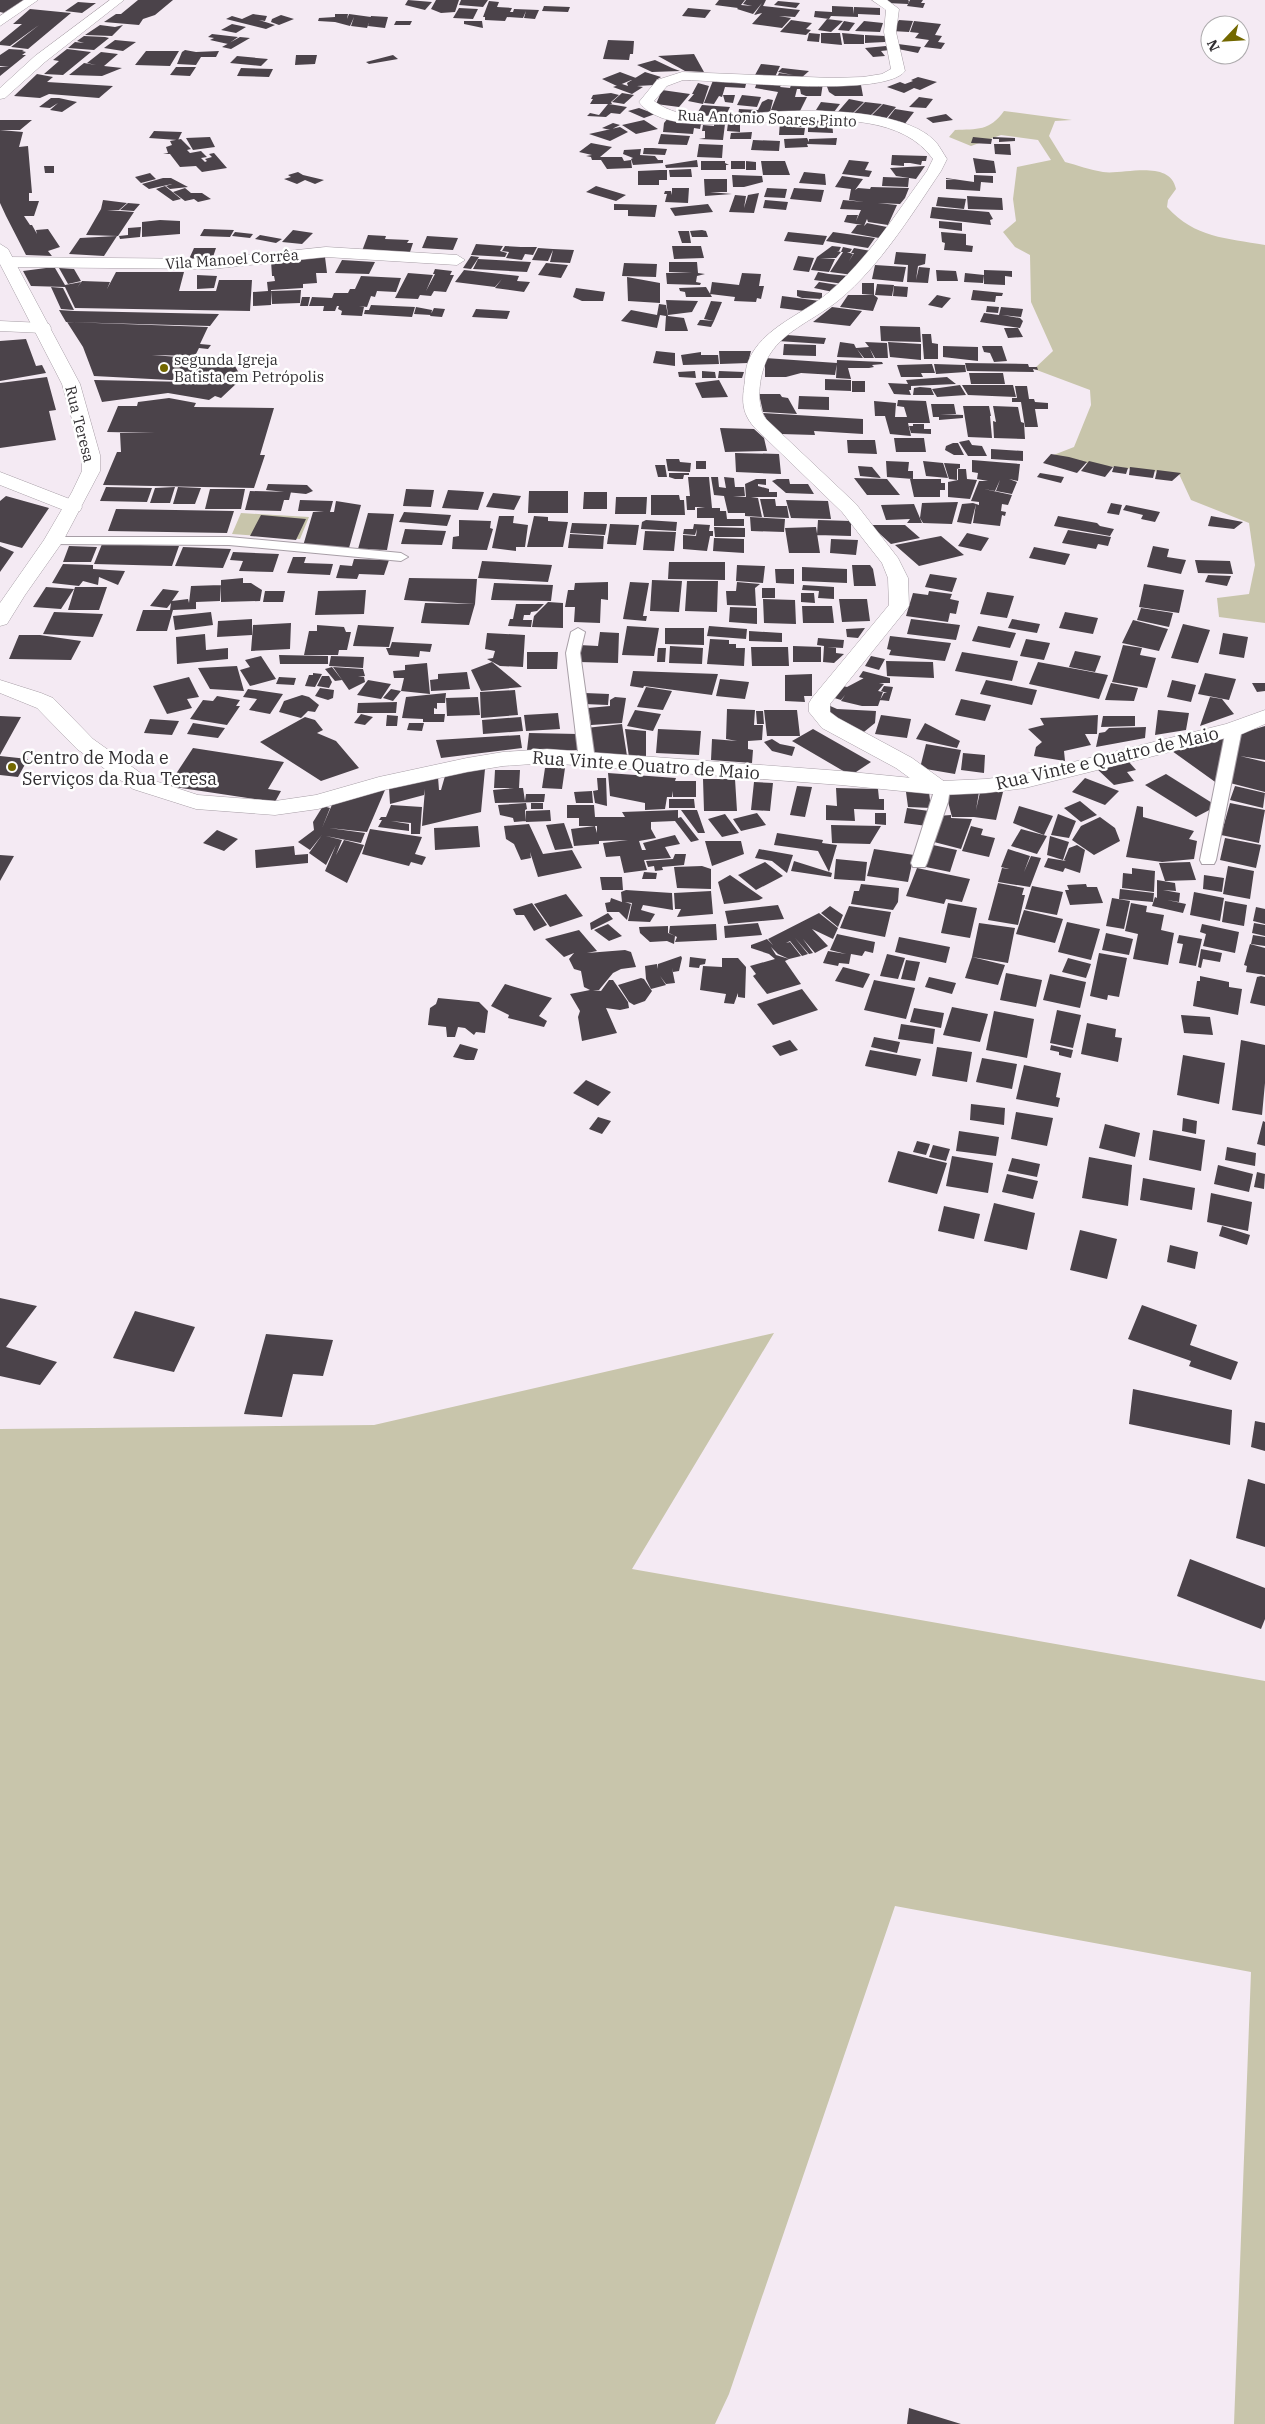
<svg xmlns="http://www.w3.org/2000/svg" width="1265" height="2424" viewBox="0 0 1265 2424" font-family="'IBM Plex Serif',serif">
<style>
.green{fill:#c8c5ab}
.building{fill:#4b434a}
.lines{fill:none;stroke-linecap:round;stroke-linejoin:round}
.lane-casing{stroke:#a79ea6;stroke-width:2}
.street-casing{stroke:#a79ea6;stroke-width:1}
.secondary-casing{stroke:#a79ea6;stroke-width:1}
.lane{fill:#fff;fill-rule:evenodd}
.street{fill:#fff;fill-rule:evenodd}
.secondary{fill:#fff;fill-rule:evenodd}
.poi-dot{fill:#736800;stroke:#fff;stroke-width:2}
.labels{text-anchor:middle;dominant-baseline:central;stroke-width:5;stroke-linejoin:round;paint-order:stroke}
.far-street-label{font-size:15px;fill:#312e31;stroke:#fff}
.far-poi-label{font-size:15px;fill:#312e31;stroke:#fff;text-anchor:start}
.poi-label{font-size:18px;fill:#312e31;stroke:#fff;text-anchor:start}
.street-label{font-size:18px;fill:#312e31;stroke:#fff}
</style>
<rect width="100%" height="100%" fill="#f4eaf3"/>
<path class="green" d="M1004 111 1072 120 1055 121 1049 136 1065 162C1077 165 1090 170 1103 172 1123 175 1170 159 1176 189L1168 200 1167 207C1195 238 1226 238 1265 245V623L1219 617 1217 598 1249 594 1255 565 1249 523 1191 500 1179 474 1096 465 1051 456 1074 447 1091 405 1090 390 1034 369 1053 351 1031 302 1030 255 1015 247 1003 232 1016 221 1013 199 1017 167 1051 160 1038 140 1001 135 971 146 949 137 955 130C977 129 990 131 1004 111Z
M241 513 309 517 300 539 232 534Z
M774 1333 632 1569 1265 1681V2424H1234L1251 1972 895 1906 729 2394 715 2424H0V1429L374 1425Z"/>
<path class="building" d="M0 0H24L4 13 0 12Z
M138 0H173L155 15 143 19 139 25 104 22 116 14H121Z
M408 0 432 2 425 10 405 5Z
M436 0H459L455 12 441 13 431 9Z
M461 0H482L481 2 482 0H488L483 7 459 5Z
M719 0H745L741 5 752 6 743 4 746 0H766L763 6 800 10 795 17 779 16 791 18 782 28 752 24 762 13 754 15 762 3 753 14 737 9 738 8 715 5Z
M888 0H908L909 1 908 4 887 3Z
M910 0H923L921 3H925L923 8 907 6Z
M489 1 499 2 497 7 512 8 510 12H513L514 9 539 10 535 19 524 18 526 11 523 18 507 17 505 21 485 20V17H483Z
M778 1 800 3 796 8 774 5Z
M78 2 91 3H96L82 13 65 11Z
M544 6 570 7 568 12 542 11Z
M832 6 853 7 854 14V7L880 8V15L858 14V17L831 16 829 19 814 17 815 11 832 12Z
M459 8 478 9 473 19 453 18Z
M688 8 711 10 705 18 682 16Z
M30 9 71 13 28 49 11 47 39 25 10 46 0 45V42L22 24H13Z
M253 14 267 16 265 21 259 20 275 25 266 29 226 19 232 16 242 19Z
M335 14H348L347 19 349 14 371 17 367 28 351 26 354 17 350 26 335 22 337 17 335 22 318 21 319 18 335 17Z
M281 15 294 19 279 25 271 22 272 19Z
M371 16 388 17 385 28 368 26Z
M827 19 843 21 831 32 818 30Z
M791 20 812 23 806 29 811 30 806 35 780 32Z
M899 20 913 21 909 32 892 31Z
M396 21H412L410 25H394Z
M464 21H482L483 28 464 24Z
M844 21 855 23 849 31 838 30Z
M864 21 883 23 880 32 855 31Z
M914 21 941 24 935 35 942 36 938 42 945 43 941 49 924 47 929 40 915 38 919 33 910 32Z
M232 24 246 27 236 33 221 30Z
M100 25 115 27 123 25 112 36 85 35Z
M809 33 820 34 819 42 807 41Z
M821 33H840L842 45 821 43Z
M842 33 864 35V44H844Z
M212 34 238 37 228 44 210 40 214 38 208 37Z
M865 35 885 36V42L865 43Z
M84 36 105 37 109 38 94 50 68 48 75 42 84 43 77 41Z
M240 37 250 38 231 49 222 47Z
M115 40 136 42 123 51 104 48Z
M608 40 634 41 633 54H630L629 60 603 59Z
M898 44 921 47 918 53 898 49Z
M886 46 890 50 881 51 885 56 873 57 865 48Z
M9 49 24 50 22 51 26 52 22 55H26L0 76V67H9L0 66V55Z
M67 49 91 52 63 75 44 74 59 61 53 60Z
M185 50 196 52 219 51 216 57H201L196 65 177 64 182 52Z
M146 51H179L170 66 135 65Z
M101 52 118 54 104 66 122 68 102 76 69 75 84 63 96 65 87 63Z
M694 54 704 72 685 71 658 56Z
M296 55H317L315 64 295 65Z
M393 55 398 59 369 64 366 62Z
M237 56 268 59 261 66 230 63Z
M655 60 672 68 680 71 652 72 637 65Z
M761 64 780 66 775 77 755 75Z
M176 67H196L190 76 170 75Z
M241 68 273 69 269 77 237 76Z
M782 68 809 71 800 79 777 77 779 73 793 75 778 72Z
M620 72 636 78 617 86 602 79Z
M645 72 661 77 656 80 658 81 655 85 637 86 643 87 632 94 613 87 622 84 628 86 627 83Z
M37 74 53 77 47 82 113 86 99 98 49 94 40 98 14 96Z
M918 77 937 82 920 90 914 88 904 93 887 87 900 82 905 84 913 81 911 80Z
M714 78 747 80 745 88 725 87 722 97 719 96 714 104 704 103Z
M757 82 782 84 780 87 790 88 792 82 823 83 821 96H806L801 94 800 89H797L795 97H807L799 113 774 112 778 111 771 110 778 92 755 88Z
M698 83 709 86 703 104 688 101 694 94H692Z
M826 84 861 85 863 96H835L829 92Z
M662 90 690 94 679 107 656 104Z
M611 93 619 95 611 102 612 104H609L627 107 620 114 611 113 606 117 587 116 590 113 599 115 608 104H590L593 99H591L593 95Z
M622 93 634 95 624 104 612 102Z
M723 95H735L733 103 725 102Z
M742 95 761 97 757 107 737 105Z
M919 97 933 99 926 108 909 107Z
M51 98H59L77 102 62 112 50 110 58 103 50 108 39 107Z
M768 99 773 100 769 116H738L739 109 758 110 762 102Z
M849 99 864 102 850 116 836 114Z
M821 102 840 104 834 112 816 110Z
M865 102 882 104 867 119 851 116Z
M883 104 896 107 884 121 868 119Z
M702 105 730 107 726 115 719 114 718 118H698L699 113 706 114 698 112Z
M639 108 655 114 644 118 628 111Z
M895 109 914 112 904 125 885 122Z
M946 114 953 120 933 123 926 118Z
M668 118 678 120 676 123 701 124 700 129 694 128 693 134 663 132 664 123Z
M0 120H32L20 130H0Z
M644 120 658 129 636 134 622 125Z
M806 120V127H792L805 128 804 135H779L780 121Z
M808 121H832L833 133 808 132Z
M613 123 620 125 610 130 602 128Z
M714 123 725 124 723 140 699 139 705 138V131H702L703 125 714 126Z
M728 123H740V132L727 131Z
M620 127 628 132 610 141 589 134Z
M0 130 23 132 19 147 28 146 32 193H29V201H39L34 216H24L30 225H32L37 234 36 230 48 229 60 247 48 251 52 256 26 255 6 216H20H6L0 203Z
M154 131 182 132 178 140 149 138Z
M752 132 751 139H730L731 133Z
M661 134 690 136 687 145 658 144Z
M210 137 215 147 193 150 186 138Z
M973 137 992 139 991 144 971 143Z
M993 137 1015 138V141L999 142V139H993Z
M807 138 809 142V139L837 138 836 145 807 144 808 147 785 148 784 139Z
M181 139 191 149 187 150 190 153 201 151 207 157 201 158 205 162 207 161 205 159 212 157 209 154 214 153 227 168 202 172 196 166 180 167 170 154H163L168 153 166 147 172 145 170 141Z
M753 140 780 141 779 151 751 150Z
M591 143 612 147 600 157H622L624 161 631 160 632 168 607 169 601 160H592L591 157 586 156 592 155 579 152Z
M699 144 723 145 722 158 697 157Z
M994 144H1010L1011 155 995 154Z
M644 148H653L667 149 665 155 643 154Z
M641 149 640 155 655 156 658 160H663V163L633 165 631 159 633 158 623 154 624 150Z
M892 155 927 156 926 161H922L921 165 910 163H904V166L891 165Z
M973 158 994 161 996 173H976Z
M697 160 698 167 666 168 665 165Z
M849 160 869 162 865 170 872 171 869 177 842 174Z
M701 161H725V163L729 165H726V170H701Z
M731 161H745V169H731Z
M746 161 756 162V170H746Z
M761 161H785L790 175H763Z
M44 166H54V173H45Z
M925 166 916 179 896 176 890 168Z
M691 169 692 177H670L669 170Z
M660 170H667V180H659V185H638V171Z
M298 172 303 175 324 180 315 184 305 180 297 184 284 179 291 177 288 175Z
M804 172 825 174 826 185 799 183Z
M150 173 156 179 141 183 135 177Z
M732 175 762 176 763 182 744 187H733Z
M974 175 993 176V183L981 182 980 191 946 189V180H955L946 179V178L974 182Z
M842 176 863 179 855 190 858 188 870 189 871 187 909 188 905 198 900 204 878 203 897 205 888 225 868 222 867 219 864 226 867 223 887 227 879 238 851 233 857 225H862L844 222 847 215H858L856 221 861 210 840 209 843 200 864 202 849 200 851 189 835 187Z
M883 177 909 178 908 187 882 186Z
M163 178H171L188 187 170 189 166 186 172 184 149 189 142 184Z
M704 179H727V192H710L732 194 705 196Z
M165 186 170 190 181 199 173 201 156 189Z
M596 186 626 195 616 201 586 192Z
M185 188 191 193H202L211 199 198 202 194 199 185 201 173 192Z
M672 188H689L688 203 665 202 667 194H664L665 191H671L672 195Z
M767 188 787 189 785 198 764 197Z
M794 188 824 190 821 202 790 199Z
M759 193 754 213 729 212 735 195 746 196 744 208 748 195Z
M967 196 1002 198 1003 210 968 209Z
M938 197 966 199 964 209 936 206Z
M103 200 127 203 119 210H107L134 212 118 236 86 235 101 209Z
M765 200 788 202 786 210 763 208Z
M128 203 140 204 134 211 120 210Z
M614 204 657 205 655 217 628 216V210H614Z
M708 204 713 212 675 216 670 208Z
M932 207 989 212 993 219 990 220 991 225 930 218Z
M160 220 180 221V234L142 237V222Z
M939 221 962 223V231L939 228Z
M141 227 140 237 120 239 119 236 128 235V228Z
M204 229 234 230 230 237 200 236Z
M293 230 313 233 302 244 282 242Z
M702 230 706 231 708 237H692L690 231Z
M678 231H689L691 243H682Z
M235 232 253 234 250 238 232 236Z
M788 232 827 236 823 245 784 241Z
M833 232 875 238 868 248 826 241Z
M941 232 966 234V245L973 246 972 252 944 250 945 243 942 242Z
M260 235 282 239 276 243 255 239Z
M368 235 386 236 385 239 409 240 407 243H413L410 252 362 251Z
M117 236 104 256 69 254 80 238Z
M427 236 458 238 453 250 422 248Z
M476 244 503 246 500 251 507 253 505 257 471 255Z
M505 246 521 247H537L533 255 525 254 522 260 506 258 509 252 502 251Z
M672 246H701L704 258 674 259Z
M832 246 841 247 839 251H837L841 252 836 258H820L835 259 829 272 811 270 817 257Z
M843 247 852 249 850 252H847L853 254 849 261 854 253H851L854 248 871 251 853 275 830 272 843 252H841Z
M194 248H216L212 260 189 259Z
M538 248 553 249 574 250 570 263 550 262 553 250 548 261 532 260Z
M896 252 926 254 925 264 918 266 916 280 919 267 930 268 928 283 907 282 908 265 894 264Z
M471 256 479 257 471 269 463 268Z
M798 256 814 258 809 272 793 270Z
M325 257 327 273H316L317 283 303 284V288L271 290V305L253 306V292L268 291 267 282 275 281 274 276H272L271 261Z
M478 259 531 262 527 272 473 269Z
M342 260 375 262 369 274 335 273Z
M669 262H697L698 273 705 274 697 276 696 282 701 283 700 285 667 284 666 273H692L669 272Z
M546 263 568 265 561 278 538 275Z
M624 263 657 264 656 277 622 276Z
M875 265 906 267 903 282 872 279Z
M46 268H55L65 285 81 282 77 288 82 281 110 282 107 289 116 272H184L179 291H216L219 280H252L250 311 75 308 65 287 31 286 23 271Z
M59 268 74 269 81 281 68 284Z
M435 269 452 271 450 275H454L446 292 434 291 431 296 420 295 418 299 395 298 408 273 433 275 426 291 435 274H433Z
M464 270 519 276 517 281 530 282 524 292 495 288 502 279 495 287 455 282Z
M936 270 956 271 958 281H937Z
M984 270 1012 271V277L1005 276V285L984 284Z
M818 272 829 274 828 277 829 274 849 276 844 284 814 280Z
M742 273 761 274 759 286H764L761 299 757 298 756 302 734 301 735 297 710 294 712 282 739 285Z
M965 273 984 275 983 283 964 282Z
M197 275 217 276 214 288 197 289Z
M361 276 401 278 396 292 377 291 375 297 371 296 367 307 359 306 364 307 362 316 341 315 342 311 338 309 339 306H337L335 311H323L324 306H309L312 297 332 298 334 293H348L350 289H355Z
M627 277 660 283V303L628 301Z
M819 282 838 285 833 292 814 288Z
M862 283H874V295L862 294Z
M877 284 894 285 892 296 875 295Z
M894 286 908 287 907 297 893 296Z
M51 287 63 288 74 310 61 309Z
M706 287 712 297H686L685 292 680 291 679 288Z
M576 288 605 292 603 301H582L573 297Z
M301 290 300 303 272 304 271 291Z
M797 290 822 293V299L802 298 797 296Z
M973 290 1003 293 1002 296H996L995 302 971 300Z
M848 295H874L878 298 873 311 840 307Z
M937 295 951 298 942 308 928 305Z
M782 296 820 301 804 311 780 308Z
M302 297H310L308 306H300Z
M666 300 698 301 692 312 668 315Z
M711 301 722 302 714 321 704 319Z
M659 304 666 305 668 316 684 318 688 331H665L666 316 660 315 657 328 621 321 631 310 657 315Z
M371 305 415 307 412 317 364 314 365 310H369Z
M987 306 999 307 998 313 986 312Z
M416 307 432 310 431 315 414 314Z
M832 307 862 311 850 326 813 322Z
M1001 307 1023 309 1021 317 1002 315 1020 318 1023 321 1020 328 980 322 984 313 999 315Z
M434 308 445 309 442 317 430 316Z
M476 309 510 311 507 319 472 317Z
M59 310 74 311 219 314 210 326 66 322Z
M700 320H703L714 321 711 327 697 325Z
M67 322 208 327 200 344 211 345 208 349 199 348 195 356 152 355 232 361 243 380 189 381 94 376 83 347Z
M880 326 920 327 921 342 881 341Z
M1004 328H1018L1023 337 1008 338Z
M922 334H931L932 343 938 344V359H924Z
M787 335 826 338 824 344 778 341Z
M26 339 36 366 42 365 46 373 0 381V341Z
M840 342 854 344 856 348 869 347 865 342 887 343 888 358H875L870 349 874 358H864L857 349 863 358 837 357Z
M888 342 921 344V360L890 357Z
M784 344 816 345V356L783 355Z
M943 346 978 347V361L943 357Z
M982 346H1002L1007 361 994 362 990 353 984 352Z
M656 351 675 353V366L653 363Z
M719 351H751L748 363 720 364Z
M701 352V355H718L719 364 683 365 681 355Z
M765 358 837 363 835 375 801 373 786 377H765Z
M837 360 882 362 883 364 872 365 874 367 869 368H848L851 379 836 378Z
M965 363 1028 364 1029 367H1037L1038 370 1033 369 1034 372 967 371Z
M932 364 935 373H921L923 377H901L897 365Z
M934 364 965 365 966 372 936 374Z
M695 371 696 378 679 377 678 372Z
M702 371 715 372 716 378H702Z
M719 371 744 372 742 378H718Z
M969 373H1003L1005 384H971Z
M47 377 56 410 49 411 56 440 0 448V383Z
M947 377 956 384 911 386V390H909L911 395 894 394 888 383 908 384 906 380Z
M825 379 851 380V391L825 390Z
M94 380 237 383 221 398 215 396 209 400 168 393 102 402Z
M719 380 728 397 702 398 695 383Z
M852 381H865V392H852Z
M960 385 966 395 937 397 932 389Z
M962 385H1013L1016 397 968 395Z
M1015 386H1027L1029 399H1034L1035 402 1048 403V409H1035L1038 427H1025L1021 402H1012V398H1017Z
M920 387 931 388 934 395H913L914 388Z
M759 394H780L782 397 788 398 797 414 763 412Z
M799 396 829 397V410L798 409Z
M169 398 196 403 194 407 274 408 260 455H265L254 488 103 485 117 452H121L120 433H155L107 432 118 406H137L138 402Z
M898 400 926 401 930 423H908L911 436 890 434 885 416H875L874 401 896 403 895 417H907L904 407 897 406Z
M931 404H954L956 414H940L963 415V418L939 420V417H933Z
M963 406H989L991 416H976H990L992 438 968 437Z
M993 406 1018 407 1021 422 1024 423 1025 439 994 438 993 421 996 422Z
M763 413 863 419V434L814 431 815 435 781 434 768 422Z
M913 424H924V429H931V434L911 433 909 426H913Z
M720 428 754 429 764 438 767 451 725 452Z
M894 438H924L926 452H896Z
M847 440H875L877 454 848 453Z
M969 440 972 445 982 446 987 456H968L959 442Z
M953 443H958L964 455H954L945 450 946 446Z
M991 449 1023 451V461L991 459Z
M735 453 779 454 781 474 736 472Z
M1051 454 1069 457 1087 462 1077 473 1043 463Z
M666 459H679L680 462 691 463 690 472 668 471Z
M972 460 1020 464 1018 481 1009 479 1017 482 1012 494 996 491 1000 480 995 491 984 489 1012 495 1008 505 1002 504 1001 511 1006 512 1005 516 1002 515 1000 526 973 523 976 504 979 505V502L971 501 979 481H988L977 479 978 473 972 472Z
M696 461H706V469H696Z
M886 461 909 462 908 471H913V479L887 477Z
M923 461 943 463 948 478 926 476Z
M1089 461 1113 467 1105 477 1081 471Z
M944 463 960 464V468L957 469V480L949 479Z
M655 465H665L667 477H658Z
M858 466 872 467 881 478 860 476Z
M1114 466 1128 468 1126 474 1112 472Z
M1130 467 1155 470 1153 478 1129 475Z
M958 469H966L967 479 977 480 970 499 948 497V482L958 480Z
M1157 470 1181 473 1172 481 1155 479Z
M669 473H689V475H684L683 479H675L669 477Z
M1040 473 1064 477 1061 483 1037 477Z
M688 477H709L712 508H720V511H726L727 519H744V526H714V518H697V508L705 507H695V510H687L686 496H690Z
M711 477H718L719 487 726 488 724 477 734 478 735 487H744L745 496H733L746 497 745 484 756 479H766V485L758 484V486L769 489V492H777V497H751L758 498 762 517 745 516V513H728L724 496 714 495Z
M854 478 887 479 900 495H867Z
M777 479H789L790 484H808L814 494 786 493 772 481Z
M910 479H941V483H945V490H940V497H914Z
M268 484 307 485 313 491 306 494 266 490Z
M106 487 152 488 147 502 100 501Z
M175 487 170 503H150L155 488Z
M178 487 201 488 195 504H173Z
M210 489H245L241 509H205Z
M406 489 434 490 431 507 403 506Z
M448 490 484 492 478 510 442 508Z
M250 491 291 492 289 500H284L281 511 245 510Z
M529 491H568V513H528Z
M584 492H607V509H583Z
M493 493 521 496 514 510 486 507Z
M651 495H679L680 500H684L685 515H651Z
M6 496 49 508 22 548 0 542V501Z
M616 497H647L646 514H615Z
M760 499H775L776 506H787L789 518 764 517Z
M300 500 333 501 330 512H334L336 501 361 505 349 548 303 546 313 512 324 511H298Z
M786 500 828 501 831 519 791 518Z
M958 502 952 524 923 523 920 518 922 503Z
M973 503 976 504 971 524 957 522 962 504Z
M1111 503 1122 505 1119 515 1107 513Z
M914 504 922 523H907L910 519 886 520 881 505Z
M1126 505 1160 512 1155 522 1141 519 1143 515 1123 510Z
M116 509 234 511 227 533 108 531Z
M404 512 451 515 447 526 399 522Z
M368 513 394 514 387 550 358 549Z
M261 515 306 519 296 540 250 536Z
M499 516H514L513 523 528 525 525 547H516V551L492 548Z
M534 516 548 517V521L568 522 563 547H527Z
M1058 516 1097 523 1100 526 1114 529 1110 536 1054 526Z
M1211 516 1243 522 1234 529 1208 526Z
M750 517 785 519 784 532 751 531Z
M459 520 491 521 490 528 493 529 487 550 452 549 453 537 459 536Z
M646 520 677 522 676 531 641 529 642 522Z
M818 520 851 521V536L817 535Z
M572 523 607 524 605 535 570 533Z
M610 524 639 525 636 545 607 544Z
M694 524 710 525 709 531H713V536H710L707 551 683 549V535L696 536 697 529 695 535 683 534 684 529H693Z
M870 525H905L920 538 891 544Z
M714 527 745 528V537H715Z
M816 527 820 553H789L785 528Z
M405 529 446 531 442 545 401 544Z
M1068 530 1111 537 1108 546 1098 544 1096 549 1062 543Z
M645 531 676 532 674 551 643 550Z
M967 533 989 538 981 551 958 546Z
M570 534 604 536 603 549 568 548Z
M941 536 964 555 919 566 895 545Z
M714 538 744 539V553L713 551Z
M831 539 858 540 856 555 830 553Z
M102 544 179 546 172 566 94 564Z
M0 546 14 552 0 572Z
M69 546 97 547 91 562H63Z
M1153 546 1169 549 1167 557 1186 560 1181 574 1147 567Z
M183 547 231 549 223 568 175 566Z
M1034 547 1070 554 1065 565 1029 558Z
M233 552 279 554 273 572 239 571 243 561 230 560Z
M293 557H306L304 563 333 564 330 575 287 573Z
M354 559 389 560 384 575 359 574 357 579 336 578 340 565 352 566Z
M1195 560 1230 561 1233 574 1198 573Z
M482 561 552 565 548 582 478 578Z
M669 562H725V580L668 579Z
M63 564 93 565V569L125 571 118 585 99 577 98 585 83 581 79 586 52 583Z
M737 565 765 566 763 583 736 581Z
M852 565H870L873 569 876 586H854Z
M802 567 847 569V583L802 581Z
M775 569H794V584L776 583Z
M930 574 957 578 952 592 925 587Z
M1208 575 1231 576 1227 586 1205 582Z
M243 578V583H251L262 590 260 601 221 602V580Z
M409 578 477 579 475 604 404 600Z
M652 580 682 581 679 612 650 611Z
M687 581H718L717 612 685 611Z
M608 582V600L601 599 600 623 574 622 575 607H565L568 590H574L575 583Z
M630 582 649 583 643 616H647L646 621 623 619Z
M737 582 760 584 755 588 756 606 727 605 726 591H736Z
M494 583 553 585 551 601 491 600Z
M1144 584 1184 590 1179 613 1139 607Z
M221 585 220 601 196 602V609L173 610 167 631H136L143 610H170L171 603 167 608 150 606 163 589 179 591 172 601 188 599 189 603 191 586Z
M803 585 834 587V599L818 598 819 591 802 590Z
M46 587 74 589 61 609 33 607Z
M75 587H107L99 610H68Z
M762 588H775V598H762Z
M366 590 364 614 315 615 318 591Z
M265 591H285L283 602H263Z
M929 591 952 594 950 599 959 601 956 614 950 613 948 622 906 616 913 593 928 595Z
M987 592 1014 596 1007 618 980 614Z
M801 593H814L815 603 801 602Z
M763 599 795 600 796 624 764 623Z
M839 599H867L870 621 842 622Z
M548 602 563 603V628L532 627 534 616Z
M425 603 475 604 469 625 421 623Z
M516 604H544L537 611 531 612 530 615H524L523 620H532L531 627 508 626 510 619H513Z
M802 606H832L834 623H803Z
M730 607 757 608V624L729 622Z
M1141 608 1173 613 1169 627 1137 620Z
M54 612 103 614 93 637 43 634Z
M211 612 213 625 175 630 173 616Z
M1065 612 1098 618 1093 634 1059 628Z
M252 619V635L217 637 218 621Z
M911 619 960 625 956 640 907 634Z
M1012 619 1040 624 1037 633 1008 628Z
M1133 620 1168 629 1159 651 1122 643Z
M291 623 290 649 251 651 253 625Z
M1183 624 1210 630 1198 663 1171 658Z
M317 625 344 627 346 632H351L347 650H339L338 655H304L309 631H317Z
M358 625 394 627 389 647 353 646Z
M627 626 659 628 654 656 622 655Z
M709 626 747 629 746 639 707 636Z
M978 626 1016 633 1010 648 972 641Z
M665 628H704V645L665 644Z
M865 628 858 638 847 637 846 629Z
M749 631 782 633V642L749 641Z
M600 632 619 633 618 663 579 662V645L598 646Z
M487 633 525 635 523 667 500 666 487 659 493 658 495 651 485 649Z
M1223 633 1248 637 1244 658 1219 654Z
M205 634 206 650 228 648V659L177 664 176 637Z
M19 635H40L81 641 71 660 9 659Z
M890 636 951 643 945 661 889 655 891 650 887 649Z
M818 638 844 640 843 648 827 647 836 648V653L844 654 834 663 823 662 824 646 817 645Z
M710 639 729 640V644H736V648H745L744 666 707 664Z
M1026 639 1050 643 1044 660 1020 656Z
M392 642 432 644 430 652 420 651 419 657 389 655 386 648H390Z
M1123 645 1142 648 1140 655 1156 658 1147 688 1112 682Z
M670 646 703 648 702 664 669 663Z
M793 646 821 647V662H793Z
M751 647H788L789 666H752Z
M658 648H666L665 662H657Z
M1075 651 1101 656 1095 672 1069 667Z
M527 652H558L557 669H527Z
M962 652 1018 661 1012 681 955 671Z
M279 655 328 656V664H280Z
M261 656 276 679 250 686 240 670 250 667 245 660Z
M331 656 364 657 363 668 329 666Z
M871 656 885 659 879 670 865 666Z
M886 661 933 662 934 678 887 676Z
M492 662 522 687 481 691 471 670Z
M1038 662 1108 675 1099 699 1029 684Z
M427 663 430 694 401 691 404 678H394L393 671 405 670V665Z
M237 666 244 691 210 689 198 668Z
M332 667 342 680 335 681 325 669Z
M333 667 363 669 365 676 358 677H364L365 682 349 690Z
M633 671 718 674 712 695 644 686 643 688 630 686Z
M863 671 890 678V683H879L884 684 878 691 883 692 878 706H862L841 701 845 695 841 700 831 697 843 686 847 687 864 678 870 680 859 677Z
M467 672 470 689 431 691 430 680 438 679V674Z
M313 673 322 674 315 687 305 686 309 675H313Z
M1205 673 1236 679 1229 700 1198 694Z
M812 674V696H804L805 702 785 701V675Z
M322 676H329L332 682 329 688 317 686Z
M189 677 199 697 187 699 192 708 167 714 153 686Z
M279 677 296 678 294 685 276 684Z
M720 679 749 682 745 699 716 696Z
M368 680 391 684 381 699 357 695Z
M986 680 1037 690 1032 705 980 694Z
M1172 680 1196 685 1191 702 1167 697Z
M1111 683 1138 688 1134 701 1105 700Z
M1252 683H1265V691L1257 692Z
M884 686 893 687 889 701 880 700 884 693H887L881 691Z
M646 687 672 691 663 710 637 707Z
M320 688 334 690 333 698 328 700 315 696Z
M248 689 283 694 270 714 249 710 257 699 243 697Z
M391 689 401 691 393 701 383 698Z
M515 690 518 715 481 718 480 692Z
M446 693 445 703H437V709L434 708V714H445L444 722H423V719L402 718 406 697Z
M585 693 609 694 608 705 584 704Z
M302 695 309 697 319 705 315 712 308 711 301 718 279 712 284 701Z
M217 696 240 700 236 706H240L227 725 190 719 203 700 213 701Z
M478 697 480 715 447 716 446 698Z
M615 697 626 698 622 723 591 725 588 708 610 706V700Z
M1210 697 1222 699 1234 714 1200 726Z
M961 699 991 705 985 721 955 715Z
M397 702 396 713H357L358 703Z
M828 705 837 709 876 711 875 723 859 736 828 718Z
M727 709 755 710 754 725H763L762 740 748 741V749L753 750 752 763 711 760 712 739 737 741 726 739Z
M635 710 661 714 653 731 627 726Z
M764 710H797L800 736H767Z
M1158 710 1189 713 1186 730 1155 735Z
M756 711H763L764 724H757Z
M558 713 560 729 526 731 524 715Z
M361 714 373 717 365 725 354 723Z
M387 715 398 716 397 726H386Z
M881 715 911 719 907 738 875 734Z
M1098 715 1097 734H1085L1091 745 1064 751 1065 761 1034 756 1036 747 1042 742 1028 729 1044 725 1040 718Z
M0 716 21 717 0 755Z
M1103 716H1135V726L1101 727Z
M305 717 315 720 323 730 317 733 336 741 359 768 321 781 260 742Z
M521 717 523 731 483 734 482 720Z
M150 719 179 721 172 735 144 733Z
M193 723 225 728 218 738 187 734Z
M409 723H424L422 731 407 730Z
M925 723 960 741 957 748 916 739Z
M622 724 627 756 592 755 586 728Z
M1265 726V760L1240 756 1265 762V792L1230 783 1235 735Z
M1146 727 1145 738 1096 747 1099 733 1105 732 1109 728Z
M625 729 646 731V760L629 757Z
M658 729 701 731 699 755 656 753Z
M813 729 871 762 856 772H845L792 741Z
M529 733 578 734 577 750H527Z
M520 735 522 748 441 758 436 740Z
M1226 738 1218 784 1172 751Z
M772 739 780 744 795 747 792 756 772 751 764 742Z
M926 744 961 750 955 774 920 768Z
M193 748 284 762 268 789 281 791 275 802 168 786Z
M963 753 985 755 984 773 961 770Z
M0 756 28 759 18 777 0 775Z
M1129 762 1136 770 1127 772 1134 781 1114 785 1096 768Z
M545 768H565L562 789 542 788Z
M485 769 481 812 422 826 425 789 424 795 390 804 389 788 438 777 439 790H441L445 776 455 772Z
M495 770H520L519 788H523L525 801 526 794H545L544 802 495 803 493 790 514 788H494Z
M608 773 676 778 675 781H696V797H673V791L672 797H667L665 809 645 810V803L610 796Z
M1166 774 1217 806 1196 817 1145 785Z
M597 778H606L607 806 595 803 593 791 598 790Z
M1085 778 1119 791 1105 805 1072 792Z
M703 779H735L737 811H704Z
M754 782 773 783 770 811 751 810Z
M797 786 812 787 805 817 790 815Z
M1235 786 1265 793 1263 808 1230 800Z
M836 788 878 789 879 799H884V810L854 809 855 821 826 820V805L837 806Z
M981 788 1003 792 996 820 974 817H952L946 794 979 792 976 810Z
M385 790 367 832 329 828 365 833 361 843 326 836 342 840 336 855 344 840 364 845 347 883 325 871 336 845 326 865 309 853 322 835 310 850 298 842 314 830 313 822 323 806 330 808 322 828 334 800Z
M592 791 593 803H576L574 792Z
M906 792H929L931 808 908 807Z
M669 799H694L695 808H669Z
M1080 801 1097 815 1081 822 1064 808Z
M526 803 527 809 525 810 526 821 514 822 513 818 500 815 498 805Z
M531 803H543V809H531Z
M1230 803 1265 810 1259 843 1221 835Z
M391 805 422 807 420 834H411V823L391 821 409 824V831L378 827 382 820H379L381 817H386Z
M567 805H594L595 817H625L622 812 678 810V818L681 817 699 840 691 842 675 821 651 822V829L656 838 639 841 642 850H646L643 843 675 835 680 844 665 847 671 858 644 860 647 870 624 873 620 856 606 857 603 843 628 840 599 841V844L574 846 571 829 595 826 597 833V826H600H579V818H567Z
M1019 806 1053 816 1044 835 1013 823Z
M1137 806 1143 807V817L1194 831 1189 839 1197 841 1194 859 1162 862 1126 857Z
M907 808 929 811 927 826 904 823Z
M550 810 551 821 526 822V811Z
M681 810H697L705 833H698Z
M757 813 766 825 741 831 733 819Z
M875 813H886V825L875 824Z
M725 814 739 833 722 837 708 819Z
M1058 814 1076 821 1069 838 1051 835Z
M951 815V818L972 819 961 849 934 842 940 826 934 824 937 816Z
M1100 817 1115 828 1120 841 1094 855 1072 840 1081 826Z
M564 823 573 848 555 850 546 825Z
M529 824 543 854 572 850 582 868 538 877 530 852 531 858 521 860 514 844 506 839 504 826Z
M831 825 881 826 870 844 832 843Z
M478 826 480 847 435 850 434 828Z
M971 826 983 829 981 835 995 838 989 857 962 851Z
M370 829 422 837 415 854 426 857 422 865 411 862 409 866 362 854Z
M1021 829 1047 836 1037 854 1011 846Z
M217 830 238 839 224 851 203 843Z
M777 833 823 840 822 843 837 845 829 872 832 873 831 877 791 871 794 861 829 872 818 851 774 845Z
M1050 836 1069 842 1063 860 1047 855Z
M1225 838 1261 845 1256 868 1220 860Z
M705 841H741L744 854 712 866Z
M928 844 957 850 950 872 921 866Z
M1077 845 1085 850 1080 873 1065 868 1063 872 1044 867 1048 858 1066 861 1064 860 1069 848Z
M294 846 295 855 308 854V863L256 868 255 850Z
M759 849 793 855 787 873 772 861 755 858Z
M874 849 914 855 908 882 867 876Z
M1008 849 1030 856 1024 872 1031 856 1041 858 1030 887 998 882 1002 868 1009 869 1001 867Z
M675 854H686L684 865 662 867 663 870 655 871 654 866 648 867 646 861 673 859Z
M0 855 14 856 0 881Z
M836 859 867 862 865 881 834 879Z
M765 862 783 876 756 890 738 875Z
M1190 862 1196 880 1165 881 1159 863Z
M702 866 711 869V889L677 888 674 867Z
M1228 866 1254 871 1250 899 1223 894Z
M917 868 970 879 962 902 946 899 944 904 906 896Z
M1132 868 1155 871 1154 892 1122 888 1123 873 1132 874Z
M644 872 657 873 656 879H642Z
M730 875 763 898 759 900 724 904 718 882Z
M1204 875 1224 878 1222 892 1203 889Z
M600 877H622L623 890H602Z
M1157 880 1175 883 1176 891 1163 890 1180 893 1179 902 1167 900 1186 904 1183 913 1152 906 1155 897 1157 898Z
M998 883 1024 888 1022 895H1025L1018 925 988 920Z
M861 884 899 888 898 902 893 910 851 904 854 891H859Z
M1086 884 1087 887H1097L1103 903 1070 905 1065 890H1069L1067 885Z
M1032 886 1063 892 1057 915 1025 909Z
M1120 889 1154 893 1153 902 1119 899Z
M626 890 672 893 673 910 643 905 641 910 655 914 650 922 628 921 632 903 625 902 631 904 627 920 619 912H607L605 903 610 902 611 898 622 902 621 892Z
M711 891 713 914 677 917 681 909H675L674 893Z
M1194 892 1224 898 1220 921 1190 915Z
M566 894 583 916 550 927 534 904Z
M1112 898 1130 901 1124 929 1106 926Z
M1225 901 1247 905 1244 926 1222 922Z
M532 903 547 925 534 931 524 915H516L513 909Z
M948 903 977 908 970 938 941 933Z
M1131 903 1147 906 1146 912 1164 915 1161 930 1174 933 1168 965 1133 959 1138 934 1125 931Z
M778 905 784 919 728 924 725 911Z
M830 906 843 915 838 927 821 913Z
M849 906 891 912 885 937 840 928Z
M1256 907 1265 909V924L1253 921Z
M1024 910 1063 919 1055 943 1016 934Z
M608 913 613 919 591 930 590 923Z
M819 913 838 928 833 939 812 929 828 946 815 953 803 939 813 953 809 954 795 938 808 954 802 956 790 941 786 943 790 942 801 956 789 959 778 954 771 947 776 955 789 959 785 961 801 984 767 994 753 976 756 974 750 966 775 959 769 954 751 948V945L767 939 773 945 768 939Z
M1067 922 1100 929 1091 960 1058 952Z
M758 923 762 935 725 938 724 926Z
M979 923 1015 928 1008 963 972 957Z
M1254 923 1265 925V936L1252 933Z
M608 924 622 936 609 941 594 930Z
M716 924 717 940 675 942 677 937 669 933 670 926Z
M1202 924 1239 932 1235 953 1203 946 1206 934 1200 932Z
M668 926V933L675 936 674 944 667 941 650 942 640 933 639 927Z
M579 930 597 951 587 953 625 950 631 952 636 967 621 969 613 973 599 990H593L601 991 609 980H613L628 1002 629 1008 620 1010 606 1008 617 1033 582 1041 578 1017 580 1011 570 994 590 990 584 987 581 971 574 969 569 959 574 953 564 957 545 939Z
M1106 933 1133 939 1129 955 1102 950Z
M837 934 875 942 873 953 865 951 862 956 851 954 849 964 839 963 838 966 823 963 828 951 846 954 830 950Z
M1179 935 1202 939 1196 966 1179 963 1183 944 1177 943Z
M1253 935 1265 937V946L1251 944Z
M899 937 950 947 946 963 895 952Z
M1250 944 1265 948V975L1246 972 1247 966 1244 965Z
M1201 949 1222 953 1220 962 1203 959 1201 968 1198 967Z
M1099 953 1127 958 1119 997 1108 995 1107 1000 1090 996Z
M887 954 905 958 898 979 880 976Z
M681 956 682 958 679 971 673 972 672 968 675 983 666 984 660 976 666 985 651 989 646 979 645 966 657 964V969L658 964Z
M690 957 706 959 705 964 700 965 699 968 689 967Z
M972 957 1005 965 998 985 965 978Z
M722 958H738L746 967 745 998 738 997V993L734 1004 724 1003 726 994 700 990 703 966 722 967Z
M1068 958 1091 964 1086 978 1062 972Z
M906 960 920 962 915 981 901 979Z
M843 967 870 974 863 988 835 981Z
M1006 973 1042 980 1036 1007 1000 1000Z
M1050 974 1086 982 1080 1008 1043 1000Z
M1200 976 1229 982V987L1242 989 1238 1015 1193 1006 1197 981H1200Z
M1261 976 1265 977V1006L1250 1003 1257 977Z
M929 977 956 983 952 994 925 987Z
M641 978 644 979 652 991 645 1001 634 1005 629 1002 618 985Z
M874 980 915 988 906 1019 864 1010Z
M505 984 552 998 539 1016 547 1021 544 1027 508 1018 509 1015 491 1006Z
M802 989 818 1010 773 1025 757 1004Z
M438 998 479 1002 488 1011 485 1033 476 1032 474 1035 465 1028 458 1027 455 1037H447L446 1027 428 1025 430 1008 436 1004Z
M952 1007 988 1014 980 1042 943 1035Z
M914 1008 944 1013 941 1028 910 1022Z
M1057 1010 1081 1015 1073 1048 1050 1043Z
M994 1011 1034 1019 1027 1058 986 1050Z
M1181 1015 1210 1017 1213 1035 1184 1033Z
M1087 1023 1116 1029 1115 1037 1122 1038 1118 1062 1081 1054Z
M901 1024 935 1029 933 1044 898 1039Z
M874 1037 900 1042 897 1053 871 1047Z
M790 1040 798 1050 780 1056 772 1046Z
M1241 1040 1265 1045V1083L1262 1115 1232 1110Z
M460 1044 478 1049 474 1060H466L453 1057Z
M1051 1045 1073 1050 1071 1058 1059 1055V1052L1050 1050Z
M937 1047 972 1052 967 1082 932 1076Z
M870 1050 921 1059 916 1076 865 1066Z
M1183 1055 1225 1063 1219 1104 1177 1095Z
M982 1058 1017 1064 1012 1089 976 1082Z
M1024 1065 1061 1073 1056 1097 1060 1098 1058 1107 1016 1099Z
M586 1080 611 1092 598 1106 573 1093Z
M971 1104 1005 1108 1004 1125 970 1120Z
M1016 1112 1053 1118 1047 1146 1011 1139Z
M598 1117 611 1121 602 1134 589 1129Z
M1183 1118 1197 1121 1196 1134 1182 1131Z
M1263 1121 1265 1122V1146L1257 1144Z
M1105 1124 1140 1133 1135 1157 1099 1148Z
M1153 1130 1205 1140 1201 1171 1149 1160Z
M959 1131 999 1137 996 1156 956 1151Z
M917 1141 930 1144 926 1155 913 1152Z
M933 1145 950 1149 946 1161 929 1157Z
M1227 1147 1256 1153 1255 1166 1225 1160Z
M898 1151 947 1163 937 1194 888 1182Z
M952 1156 993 1163 988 1193 946 1186Z
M1089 1157 1132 1165 1128 1206 1082 1198Z
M1012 1158 1040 1164 1037 1177 1008 1171Z
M1218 1165 1253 1174 1249 1192 1214 1184Z
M1257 1172 1265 1174 1264 1189 1254 1187Z
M1007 1174 1038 1181 1033 1199 1002 1192Z
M1143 1178 1195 1188 1192 1210 1140 1200Z
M1211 1193 1252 1202 1248 1231 1207 1222Z
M994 1203 1035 1213 1027 1250 984 1241Z
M944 1206 980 1214 974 1239 938 1231Z
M1222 1226 1250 1235 1247 1245 1219 1236Z
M1080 1230 1117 1239 1107 1279 1070 1270Z
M1170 1245 1198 1252 1195 1269 1167 1262Z
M0 1298 37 1306 6 1347 57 1362 40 1385 0 1376Z
M1142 1305 1197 1325 1190 1345 1238 1362 1231 1380 1189 1366 1191 1361 1128 1339Z
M135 1311 195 1327 174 1372 113 1358Z
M266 1334 333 1340 323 1376 293 1374 282 1417 244 1414Z
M1133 1389 1232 1410 1230 1445 1129 1424Z
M1255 1421 1265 1423V1451L1251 1447Z
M1248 1479 1265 1484V1547L1236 1538Z
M1190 1559 1265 1588V1619L1261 1629 1177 1596Z
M909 2408 961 2424H907Z"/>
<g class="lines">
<g class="lane-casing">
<path id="lane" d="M53 537H229L401 553 408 557 401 561 229 545 48 544 46 541Z
M578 628 585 632 580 653 595 760 593 763H581L579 760 566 653 571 632Z
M1234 724 1242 729 1216 860 1214 864H1202L1200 860 1226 729Z
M942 783 948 785 950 788 948 802 927 863 925 867H913L911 863 936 785Z"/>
</g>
<g class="street-casing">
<path id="street" d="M24 0H38L0 26V16Z
M872 0H887L899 9 896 32 905 71C884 99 722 80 683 80L667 86 654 101C683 123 723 115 757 113 802 109 900 107 934 140 939 145 943 153 947 159L941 171C912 214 880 266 839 300 817 318 785 330 770 354 760 369 754 404 766 419L856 504 898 558 908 578 909 606 830 704V712L838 718 912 758 945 782 948 787 945 792 937 794 929 792 896 768 822 728 809 712V703L812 698 889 605 888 578 882 563 842 512 754 427C741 412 742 399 745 381 745 375 746 367 748 362 761 328 802 315 828 293 868 259 897 212 927 171L933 159C874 76 681 160 639 102L657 80 682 72 832 78 863 77 882 74 891 69 884 32 886 10Z
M326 247 457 255 465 260 457 265 326 257 211 269 7 267 0 263 1 259 7 257 211 259Z
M0 321 43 323 49 324 51 328 49 332 43 333 0 331Z
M0 472 80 503 82 507 80 511H66L0 485Z"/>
</g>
<g class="secondary-casing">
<path id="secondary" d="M110 0H124L45 62 5 98 0 99V88L35 56Z
M0 244 8 249 80 384 100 455V471L63 541 25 595 7 624 0 626V603L44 540 72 492 82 471V455L62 384 0 264Z
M0 680 41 693 53 698 93 739 149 779 198 795 275 801 316 795 379 777 467 758 503 752 547 749 841 771 942 781 986 779 1025 774 1226 724 1265 710V724L1242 734 1025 788 986 793 942 795 841 785 547 763 503 766 467 772 384 790 318 809 275 815 196 809 133 789 77 749 37 708 0 693Z"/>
</g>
<use href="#lane" class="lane"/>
<use href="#street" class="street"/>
<use href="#secondary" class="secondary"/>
</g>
<g class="poi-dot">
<circle cx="164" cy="368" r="5"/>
<circle cx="12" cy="767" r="5"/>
</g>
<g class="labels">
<g class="far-street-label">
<text transform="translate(767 118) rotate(2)">Rua Antonio Soares Pinto</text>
<text transform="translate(232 259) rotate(-4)">Vila Manoel Corrêa</text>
<text transform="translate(80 424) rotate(76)">Rua Teresa</text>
</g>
<g class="far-poi-label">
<text x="174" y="359">segunda Igreja<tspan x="174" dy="17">Batista em Petrópolis</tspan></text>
</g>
<g class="poi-label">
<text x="22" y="757">Centro de Moda e<tspan x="22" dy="21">Serviços da Rua Teresa</tspan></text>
</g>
<g class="street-label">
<text transform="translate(1107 758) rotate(-13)">Rua Vinte e Quatro de Maio</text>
<text transform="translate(646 765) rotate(4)">Rua Vinte e Quatro de Maio</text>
</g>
</g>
<g transform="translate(1225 40) rotate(245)"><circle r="24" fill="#ffffff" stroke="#adabad"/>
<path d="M0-4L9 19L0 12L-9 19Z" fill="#736800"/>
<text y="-8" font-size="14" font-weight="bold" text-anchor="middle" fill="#312e31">N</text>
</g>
</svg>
